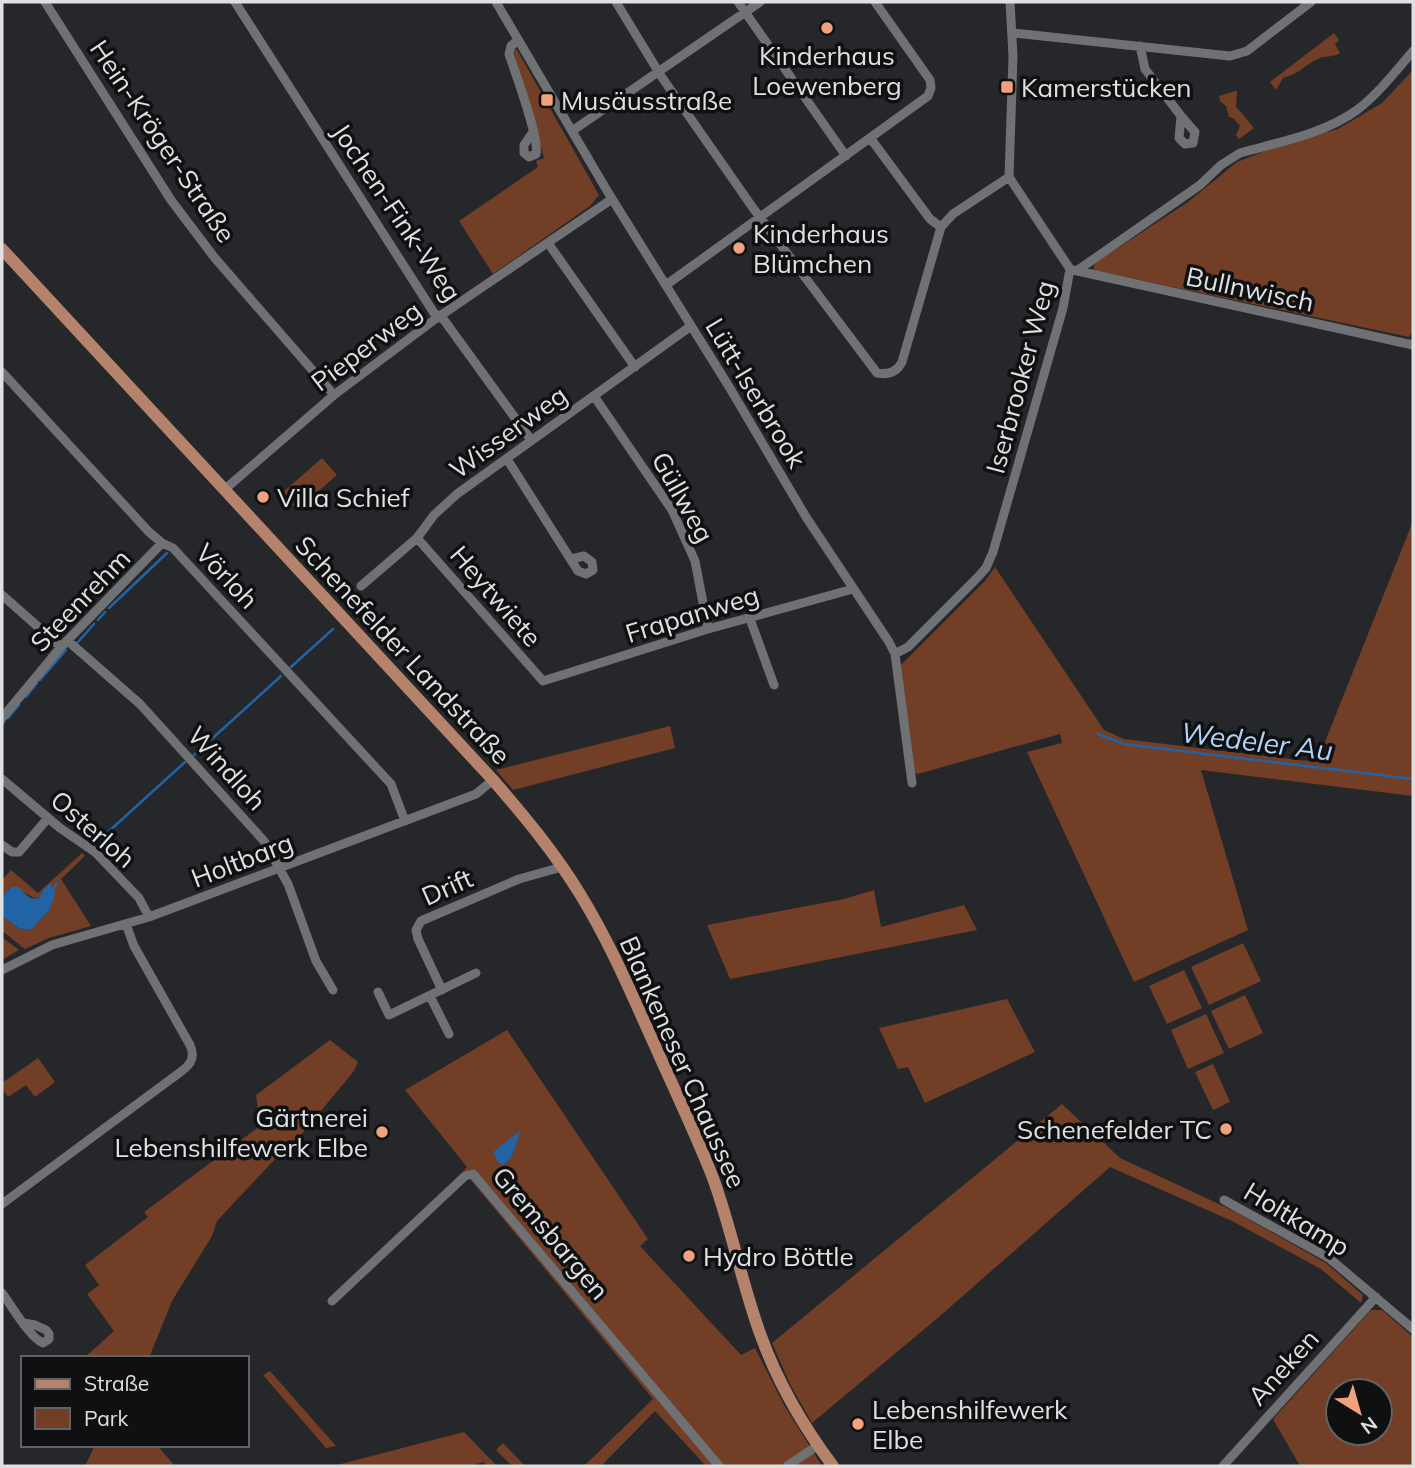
<svg xmlns="http://www.w3.org/2000/svg" width="1415" height="1468" viewBox="0 0 1415 1468" font-family="Mulish,sans-serif">
<style>
.green{fill:#723e26;fill-rule:evenodd}
.water{fill:#2263a6}
.lines{fill:none;stroke-linecap:round;stroke-linejoin:round}
.stream{stroke:#2263a6;stroke-width:2.5}
.minor{stroke:#6f7174;stroke-width:9}
.major{stroke:#b5826c;stroke-width:12}
.poi-dot{fill:#f1a17d;stroke:#0f1011;stroke-width:2.5}
.labels{text-anchor:middle;dominant-baseline:central;stroke-width:7;stroke-linejoin:round;paint-order:stroke}
.poi-label{font-size:26px;fill:#dfe0e1;stroke:#0f1011;text-anchor:start}
.street-label{font-size:26px;fill:#dfe0e1;stroke:#0f1011}
.water-label{font-size:28px;font-style:italic;fill:#b2d2f7;stroke:#0f1011}
</style>
<rect width="100%" height="100%" fill="#25272a"/>
<path class="green" d="M1334 33 1339 40 1335 44 1340 53C1332 58 1326 55 1318 59 1303 66 1301 73 1283 78L1276 90 1270 82Z
M516 48 599 195 590 206 493 274 459 221 538 167 536 161 544 158 514 54Z
M1413 70V330L1409 337 1093 270 1095 263 1188 202 1237 162 1283 144 1338 129 1382 103Z
M1235 91H1237L1236 107C1244 115 1247 120 1254 128L1239 139 1236 135 1240 126 1233 118 1229 117 1226 106 1220 101 1219 96Z
M322 458 337 475 297 510 282 493Z
M1413 521V796L1201 770 1248 930 1134 982 1027 752 1062 743 1060 734 918 774 912 771 900 666 985 581 995 567 1104 730 1124 739 1317 762Z
M670 726 675 748 513 790 496 770Z
M82 853 85 856 61 879 91 926 49 938 25 949 2 931V916L20 929 31 930 50 909 43 890 42 897 37 899 11 887 2 897V880L11 870 38 893Z
M874 890 881 927 964 905 977 930 730 979 707 925 844 899Z
M2 937 19 950 2 960Z
M1243 943 1261 981 1209 1005 1191 967Z
M1184 970 1202 1008 1167 1024 1149 986Z
M1245 995 1263 1033 1229 1049 1211 1011Z
M1007 999 1035 1052 925 1103 908 1067 898 1069 879 1028Z
M1206 1014 1224 1053 1188 1069 1171 1030Z
M507 1030 648 1239 640 1246 741 1355 755 1348 784 1405 822 1466H706L655 1411 601 1466H584L653 1399 470 1179 463 1171 467 1167 405 1090Z
M330 1040 358 1062 354 1071 296 1141 293 1140 290 1143 217 1221 212 1236 172 1301 149 1358H84L114 1331 87 1294 99 1285 85 1265 148 1217 144 1212 260 1126 256 1095Z
M38 1058 55 1082 35 1097 26 1085 8 1097 2 1088V1083Z
M1213 1064 1230 1102 1213 1110 1195 1072Z
M1062 1104 1120 1158 1236 1212 1326 1263 1363 1295 1361 1303 1321 1269 1232 1221 1110 1167 940 1316 812 1423 790 1384 772 1343Z
M1371 1310H1382L1413 1337V1466H1300L1273 1419ZM1338 1391H1380V1433H1338Z
M270 1371 336 1446 326 1448 263 1375Z
M464 1432 497 1466H486L484 1462 469 1466H333Z
M503 1443 525 1466H512L496 1450Z
M95 1445H157L175 1466H85Z"/>
<path class="water" d="M50 883 55 894 50 909 31 930 20 929 2 916V897L11 887H18C25 893 29 901 40 898L43 890Z
M521 1130 511 1158 503 1165 498 1162 493 1152Z"/>
<g class="lines">
<path class="stream" d="M109 608 167 553
M98 620 105 612
M78 642 94 624
M291 667 333 629
M40 680 66 650
M26 697 37 683
M8 718 19 705
M2 725 4 722
M1098 734 1124 744 1413 779
M194 755 281 676
M96 843 185 762
M54 889 57 883"/>
<path class="minor" d="M45 2 171 200 214 257 334 395
M235 2 434 313 444 320 531 440
M496 2 609 194 728 385 806 517 889 642 895 654 912 783
M616 2 661 76 753 208 877 373C888 375 897 372 902 362L941 227 953 214 1009 177
M738 2 846 156
M1013 33 1230 56 1247 51 1311 2
M518 40 511 46 509 54C515 72 540 139 536 154L529 157 524 153V145L533 132
M1140 46 1145 69 1181 116
M1181 116 1195 132 1193 143 1185 144 1179 138Z
M572 131 760 2
M871 139 930 219 941 227
M548 243 635 367
M1073 270 1413 345
M1078 270 1200 185 1221 165 1240 153C1279 142 1324 134 1357 110 1378 94 1396 71 1413 51
M666 285 928 96 931 88 930 80 875 2
M2 372 149 532 162 543 173 548 391 784 405 821
M594 396 672 510 695 561 708 629
M507 459 578 571 586 574 593 570 592 562 584 556 571 559
M224 490 334 395 434 320 612 199
M417 538 543 681 708 629 853 589
M361 586 417 538 434 515 457 494 691 326
M2 595 61 647
M750 619 774 685
M68 641 140 704 264 841 288 884 316 961 333 990
M895 654 908 647 976 579 986 568 993 552 1063 308 1070 269 1009 177 1013 56 1010 2
M2 718 61 647 162 543
M2 779 60 828 95 852 139 898 149 917
M2 845 12 852H19L48 818
M2 970 52 945 149 917 476 794 493 780
M442 990 418 939 416 930 421 921 519 879 562 867
M378 992 389 1015 476 973
M430 996 449 1034
M1224 1200 1329 1258 1413 1329
M2 1204 171 1079C184 1069 198 1063 190 1045L134 946 126 924
M2 1293C12 1306 29 1337 43 1343L49 1339V1334L46 1330 35 1325 24 1323
M332 1301 465 1176 473 1174 719 1466
M787 1466 817 1446
M1223 1466 1376 1297"/>
<path class="major" d="M2 249 493 780C525 817 555 853 580 894 612 946 635 1002 660 1057 678 1097 697 1137 713 1178 732 1230 742 1285 761 1336 778 1383 803 1426 833 1466"/>
</g>
<g class="poi-dot">
<circle cx="827" cy="28" r="7"/>
<rect x="1000" y="80" width="14" height="14" rx="3.5"/>
<rect x="540" y="93" width="14" height="14" rx="3.5"/>
<circle cx="739" cy="248" r="7"/>
<circle cx="263" cy="497" r="7"/>
<circle cx="1226" cy="1129" r="7"/>
<circle cx="382" cy="1132" r="7"/>
<circle cx="689" cy="1256" r="7"/>
<circle cx="858" cy="1424" r="7"/>
</g>
<g class="labels">
<g class="poi-label">
<text x="827" y="55" text-anchor="middle">Kinderhaus<tspan x="827" dy="30">Loewenberg</tspan></text>
<text x="1021" y="87">Kamerstücken</text>
<text x="561" y="100">Musäusstraße</text>
<text x="753" y="233">Kinderhaus<tspan x="753" dy="30">Blümchen</tspan></text>
<text x="277" y="497">Villa Schief</text>
<text x="368" y="1117" text-anchor="end">Gärtnerei<tspan x="368" dy="30">Lebenshilfewerk Elbe</tspan></text>
<text x="1212" y="1129" text-anchor="end">Schenefelder TC</text>
<text x="703" y="1256">Hydro Böttle</text>
<text x="872" y="1409">Lebenshilfewerk<tspan x="872" dy="30">Elbe</tspan></text>
</g>
<g class="street-label">
<text transform="translate(163 141) rotate(56)">Hein-Kröger-Straße</text>
<text transform="translate(397 212) rotate(56)">Jochen-Fink-Weg</text>
<text transform="translate(1250 289) rotate(12)">Bullnwisch</text>
<text transform="translate(366 346) rotate(-37)">Pieperweg</text>
<text transform="translate(1020 377) rotate(-75)">Iserbrooker Weg</text>
<text transform="translate(756 393) rotate(59)">Lütt-Iserbrook</text>
<text transform="translate(508 432) rotate(-36)">Wisserweg</text>
<text transform="translate(683 497) rotate(61)">Güllweg</text>
<text transform="translate(227 576) rotate(47)">Vörloh</text>
<text transform="translate(496 596) rotate(49)">Heytwiete</text>
<text transform="translate(80 600) rotate(-46)">Steenrehm</text>
<text transform="translate(692 614) rotate(-17)">Frapanweg</text>
<text transform="translate(403 650) rotate(47)">Schenefelder Landstraße</text>
<text transform="translate(227 768) rotate(48)">Windloh</text>
<text transform="translate(93 829) rotate(41)">Osterloh</text>
<text transform="translate(242 860) rotate(-21)">Holtbarg</text>
<text transform="translate(447 887) rotate(-24)">Drift</text>
<text transform="translate(683 1062) rotate(66)">Blankeneser Chaussee</text>
<text transform="translate(1297 1219) rotate(31)">Holtkamp</text>
<text transform="translate(551 1233) rotate(50)">Gremsbargen</text>
<text transform="translate(1283 1367) rotate(-48)">Aneken</text>
</g>
<g class="water-label">
<text transform="translate(1257 741) rotate(7)">Wedeler Au</text>
</g>
</g>
<rect width="1415" height="1468" fill="none" stroke="#dfe0e1" stroke-width="7"/>
<rect x="21" y="1356" width="228" height="91" fill="#0f1011" stroke="#626364" stroke-width="2"/>
<rect x="35" y="1379" width="35" height="10" fill="#b5826c" stroke="#626364" stroke-width="2"/>
<text x="84" y="1391" font-size="21" fill="#dfe0e1">Straße</text>
<rect x="35" y="1408" width="35" height="21" fill="#723e26" stroke="#626364" stroke-width="2"/>
<text x="84" y="1426" font-size="21" fill="#dfe0e1">Park</text>
<g transform="translate(1359 1412) rotate(143)"><circle r="33" fill="#0f1011" stroke="#626364" stroke-width="2"/>
<path d="M0-5L12 26L0 18L-12 26Z" fill="#f1a17d"/>
<text y="-10" font-size="19" font-weight="bold" text-anchor="middle" fill="#dfe0e1">N</text>
</g>
</svg>
